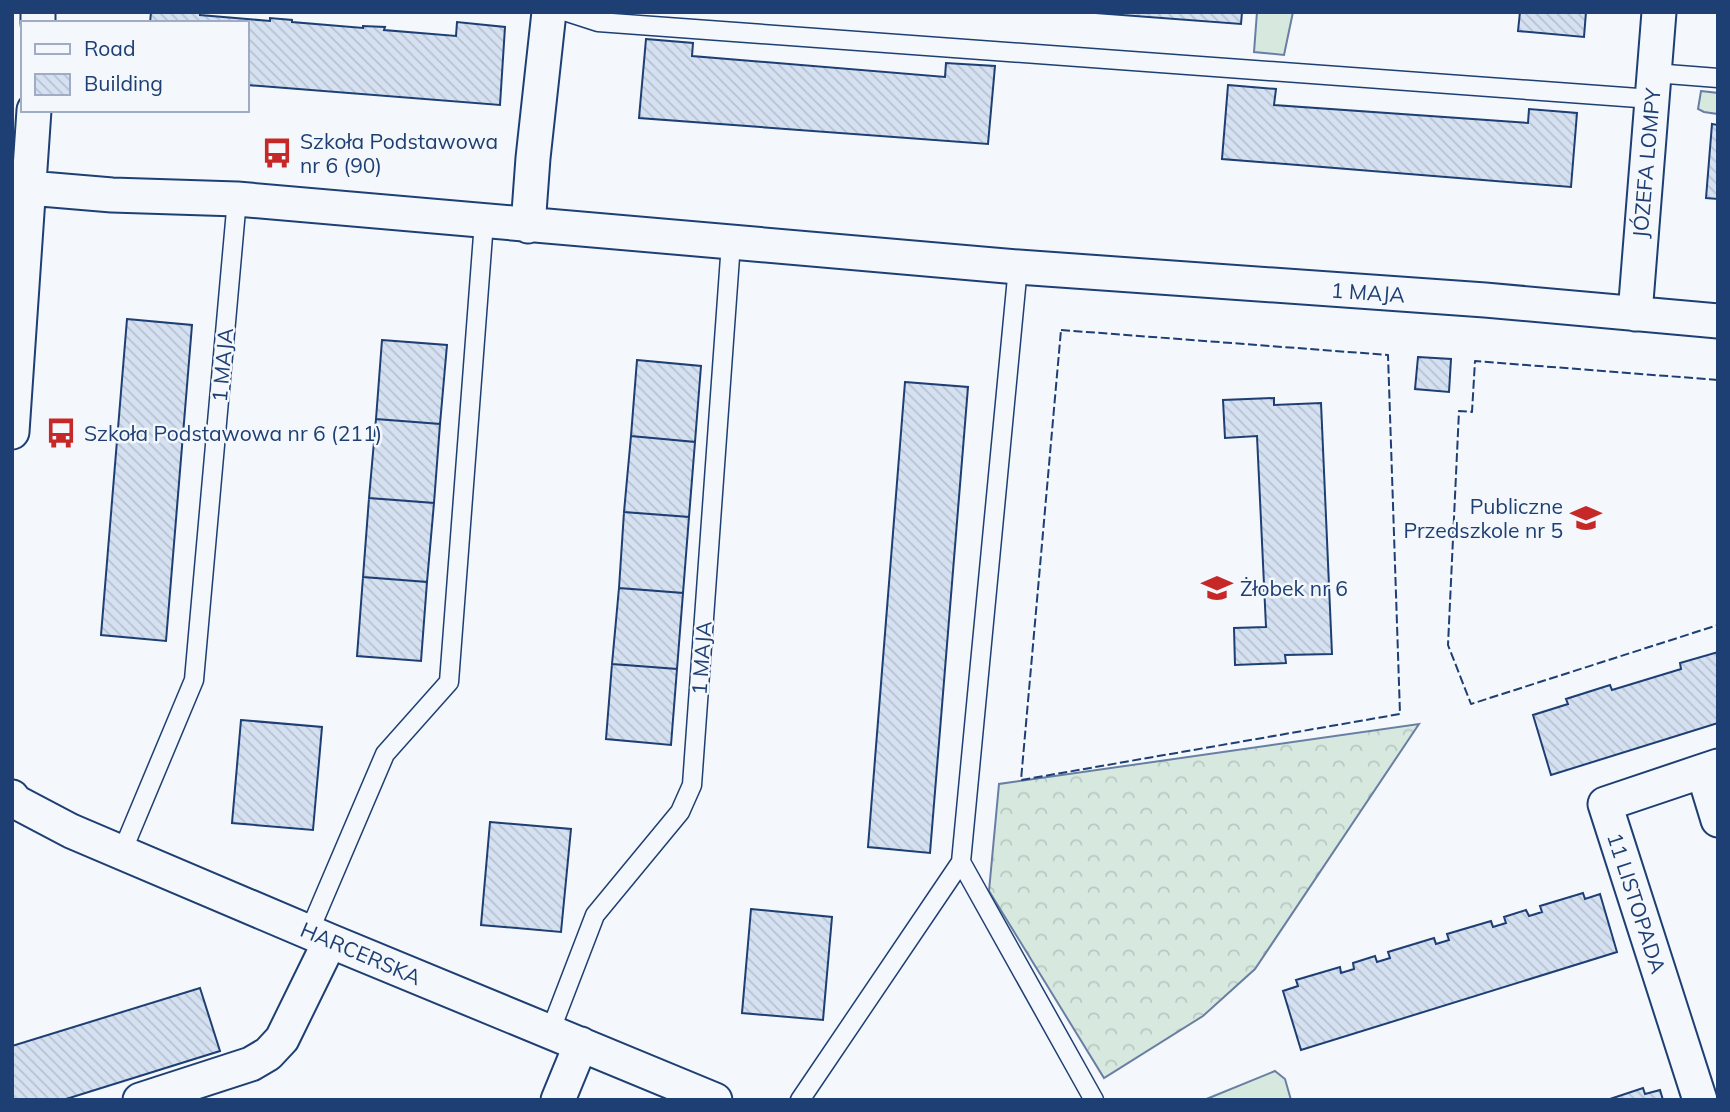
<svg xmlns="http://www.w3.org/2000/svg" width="1730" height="1112" viewBox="0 0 1730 1112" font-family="Mulish,sans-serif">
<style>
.grass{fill:#d7e8df;stroke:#687fa3;stroke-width:2}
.forest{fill:url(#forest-crowns);stroke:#687fa3;stroke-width:2}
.building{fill:url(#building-back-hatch);stroke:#1d3f73;stroke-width:2}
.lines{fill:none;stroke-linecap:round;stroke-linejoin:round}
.service-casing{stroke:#1d3f73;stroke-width:21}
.minor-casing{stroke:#1d3f73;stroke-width:37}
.service{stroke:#f4f7fb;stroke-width:18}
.minor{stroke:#f4f7fb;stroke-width:33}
.fence{stroke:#1d3f73;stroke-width:2;stroke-dasharray:9 3.5;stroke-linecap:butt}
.labels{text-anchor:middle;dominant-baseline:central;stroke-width:5;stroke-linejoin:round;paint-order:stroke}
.poi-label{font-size:21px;fill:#1d3f73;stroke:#f4f7fb;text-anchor:start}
.street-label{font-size:21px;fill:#1d3f73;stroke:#f4f7fb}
</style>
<defs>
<pattern id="forest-crowns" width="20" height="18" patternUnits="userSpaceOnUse" patternTransform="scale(1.75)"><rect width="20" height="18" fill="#d7e8df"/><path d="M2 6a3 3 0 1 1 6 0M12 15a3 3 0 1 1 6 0" fill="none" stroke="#b8c8c3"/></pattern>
<pattern id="building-back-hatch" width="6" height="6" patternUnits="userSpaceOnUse" patternTransform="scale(1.75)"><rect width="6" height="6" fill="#d5e0f0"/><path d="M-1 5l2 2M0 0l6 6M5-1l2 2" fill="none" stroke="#b6c1d1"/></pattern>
</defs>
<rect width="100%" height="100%" fill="#f4f7fb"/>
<path class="grass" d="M1257 12H1293L1284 55 1254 52Z
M1701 91 1718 93V114L1704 112 1698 109Z
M1275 1071 1285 1079 1291 1100H1204Z"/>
<path class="forest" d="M1419 724 1255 969 1203 1016 1104 1078 989 891 999 784Z"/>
<path class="building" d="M151 12H200V15L270 21V18L292 20V22L363 28V26L385 27 384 30 456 36 457 22 505 27 500 105 247 85V23H150Z
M1082 12H1242L1241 24Z
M1520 12H1586L1584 37 1518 31Z
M646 39 693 43 692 56 945 77 946 63 995 66 988 144 639 118Z
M1228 85 1276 89 1274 105 1528 123 1529 109 1577 113 1571 187 1222 159Z
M1712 124 1718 125V199L1706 198Z
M127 319 192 325 166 641 101 635Z
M382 340 447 345 440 424 376 419Z
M1418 357 1451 359 1449 392 1415 389Z
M637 360 701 366 695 442 631 436Z
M905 382 968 387 930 853 868 847Z
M1274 398V405L1321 403 1332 654 1285 655 1286 663 1235 665 1234 628 1266 627 1257 436 1225 438 1223 400Z
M376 419 440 424 434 503 369 498Z
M631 436 695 442 689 517 624 512Z
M369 498 434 503 427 582 363 577Z
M624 512 689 517 683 593 619 588Z
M363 577 427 582 421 661 357 656Z
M619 588 683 593 677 669 612 664Z
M1718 652V723L1551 775 1533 715 1568 704 1566 699 1610 685 1612 690 1681 669 1680 663Z
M612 664 677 669 671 745 606 739Z
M241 720 322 727 313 830 232 823Z
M490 822 571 829 561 932 481 925Z
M1583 893 1585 899 1600 894 1617 952 1301 1050 1283 991 1298 986 1296 980 1340 967 1341 973 1354 969 1353 963 1375 956 1377 962 1390 958 1388 952 1434 938 1436 944 1449 940 1447 934 1491 921 1493 927 1506 923 1504 917 1526 910 1529 916 1542 912 1540 906Z
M751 909 832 917 823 1020 742 1013Z
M200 988 220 1051 63 1100H12V1046Z
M1643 1088 1645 1094 1660 1090 1663 1100H1607Z"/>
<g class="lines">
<g class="service-casing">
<path id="service" d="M567 12 598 22 1652 99
M1654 73 1718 78
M1018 267 961 862 1094 1100
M122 852 194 680 237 199
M309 932 385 754 449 682 484 222
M550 1032 595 915 680 812 692 785 731 243
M800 1100 961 862"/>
</g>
<g class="minor-casing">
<path id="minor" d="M38 23V12
M29 188 112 195 237 199 1018 267 1485 300 1718 321
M528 226 533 158 549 12
M1635 314 1659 12
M12 432 34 110
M1718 766 1703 771 1718 820
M12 797 16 802 71 831 330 941 715 1100
M140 1100 251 1064 268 1054 282 1039 330 941
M558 1100 581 1044
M1700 1100 1605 804 1703 771"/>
</g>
<use href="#service" class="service"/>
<use href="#minor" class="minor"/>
<path class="fence" d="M1061 330 1388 355 1400 714 1021 780Z
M1718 380 1475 361 1472 412 1459 411 1448 645 1471 704 1718 625"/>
</g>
<defs>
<g id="bus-bare" transform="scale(2.415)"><path d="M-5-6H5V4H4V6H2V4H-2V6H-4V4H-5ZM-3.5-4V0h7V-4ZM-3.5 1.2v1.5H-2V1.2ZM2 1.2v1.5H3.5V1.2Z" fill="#c62828" stroke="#f4f7fb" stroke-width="2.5" paint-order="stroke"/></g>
<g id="school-bare" transform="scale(2.415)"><path d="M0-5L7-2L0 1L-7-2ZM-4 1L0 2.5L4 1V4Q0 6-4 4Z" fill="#c62828" stroke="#f4f7fb" stroke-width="2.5" paint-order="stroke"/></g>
</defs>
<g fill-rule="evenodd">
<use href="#bus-bare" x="277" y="153"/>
<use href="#bus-bare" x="61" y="433"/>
<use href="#school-bare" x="1586" y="518"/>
<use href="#school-bare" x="1217" y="588"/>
</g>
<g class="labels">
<g class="poi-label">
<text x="300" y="141">Szkoła Podstawowa<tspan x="300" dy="24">nr 6 (90)</tspan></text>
<text x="84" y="433">Szkoła Podstawowa nr 6 (211)</text>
<text x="1563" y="506" text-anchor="end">Publiczne<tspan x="1563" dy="24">Przedszkole nr 5</tspan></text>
<text x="1240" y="588">Żłobek nr 6</text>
</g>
<g class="street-label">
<text transform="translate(1646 163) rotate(-85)">JÓZEFA LOMPY</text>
<text transform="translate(1368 292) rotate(4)">1 MAJA</text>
<text transform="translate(222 365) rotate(-85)">1 MAJA</text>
<text transform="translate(701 658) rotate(-86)">1 MAJA</text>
<text transform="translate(1637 903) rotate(72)">11 LISTOPADA</text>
<text transform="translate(361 953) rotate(23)">HARCERSKA</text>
</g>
</g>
<rect width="1730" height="1112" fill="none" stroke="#1d3f73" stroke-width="28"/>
<rect x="21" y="21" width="228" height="91" fill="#f4f7fb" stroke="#9eadc5" stroke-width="2"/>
<rect x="35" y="44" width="35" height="10" fill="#f4f7fb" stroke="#9eadc5" stroke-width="2"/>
<text x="84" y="56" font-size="21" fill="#1d3f73">Road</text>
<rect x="35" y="74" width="35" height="21" fill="url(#building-back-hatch)" stroke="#9eadc5" stroke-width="2"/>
<text x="84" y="91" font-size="21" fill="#1d3f73">Building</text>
</svg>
